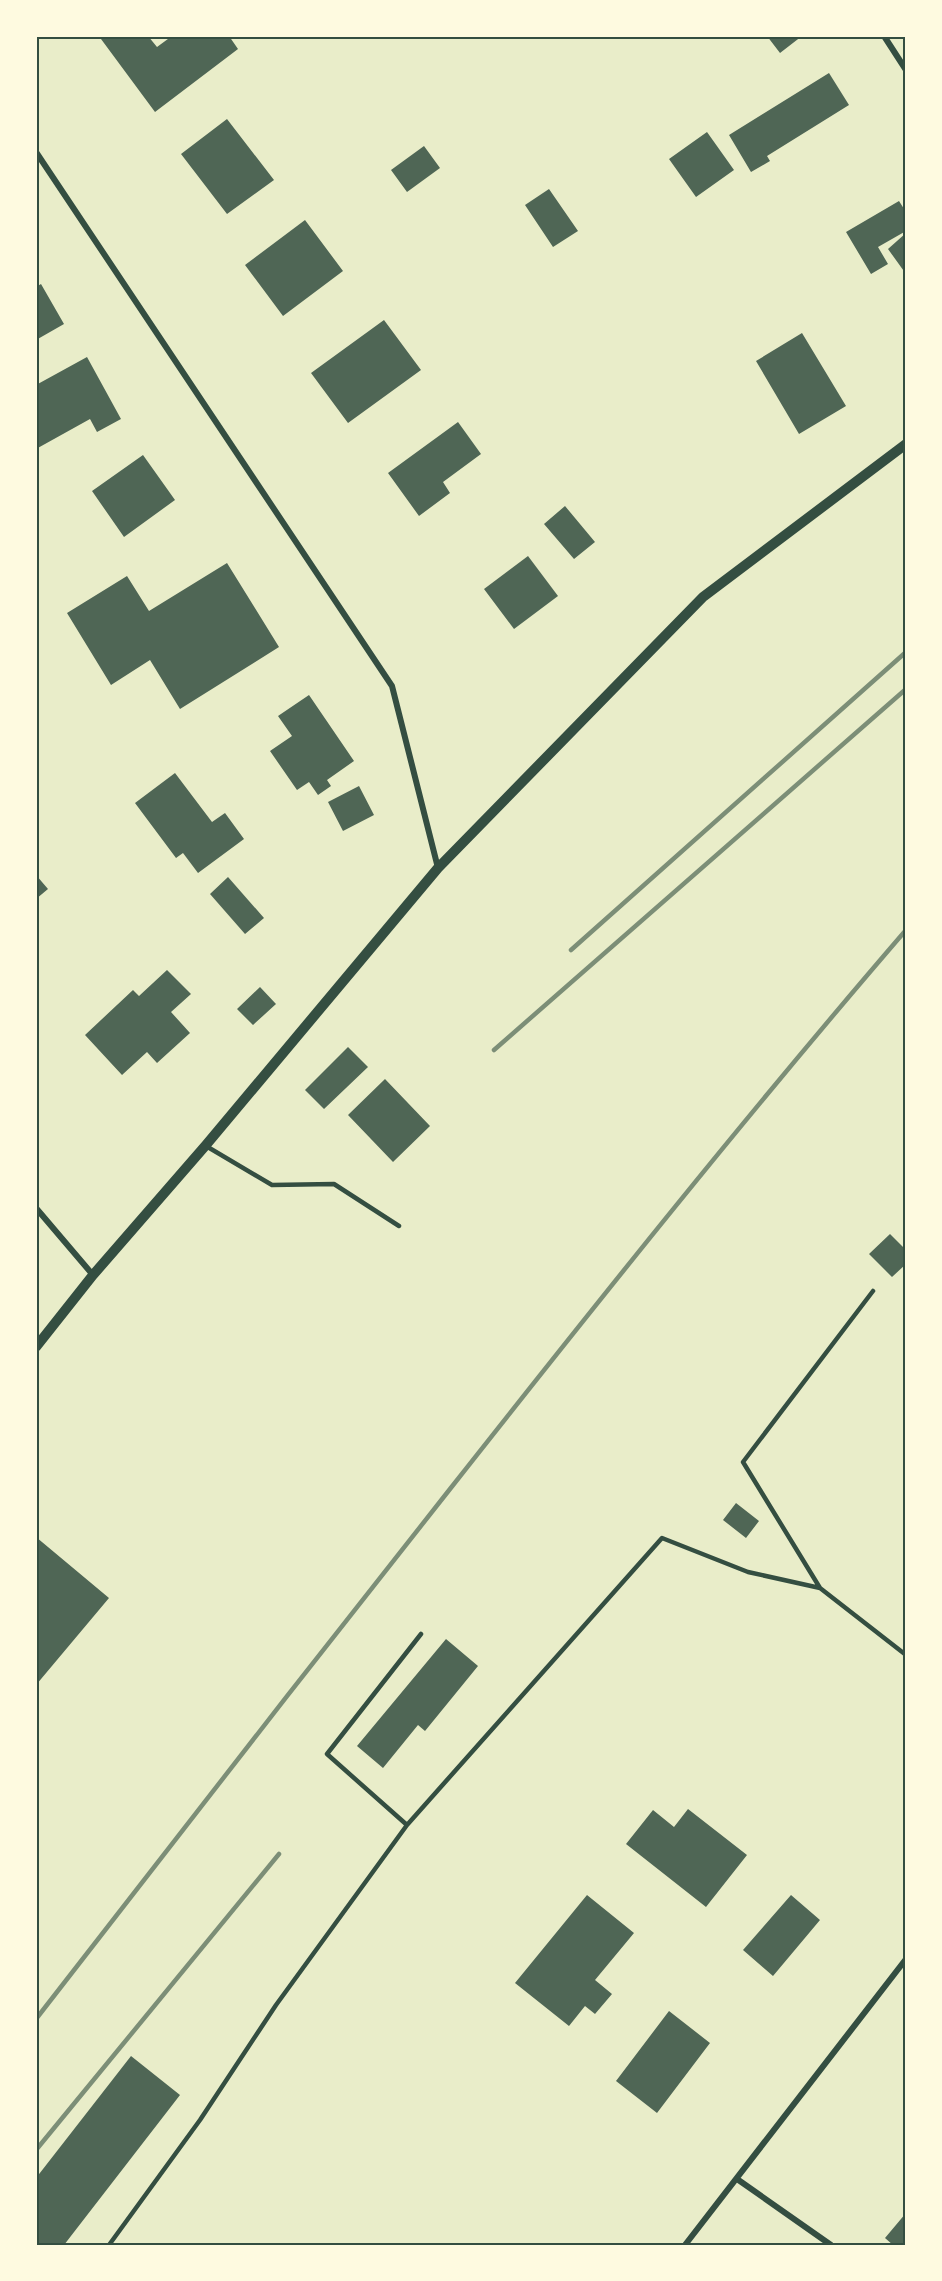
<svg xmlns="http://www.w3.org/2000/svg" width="942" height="2281" viewBox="0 0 942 2281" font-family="'DM Sans',sans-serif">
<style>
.building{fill:#4f6655}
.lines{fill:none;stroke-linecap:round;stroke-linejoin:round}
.service{stroke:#344e41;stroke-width:4.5}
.minor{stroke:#344e41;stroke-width:6}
.tertiary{stroke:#344e41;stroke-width:10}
.rail{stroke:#7c8e77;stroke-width:4.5}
.neatline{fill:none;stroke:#344e41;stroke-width:2}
</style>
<rect width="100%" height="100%" fill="#e9edc9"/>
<path class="building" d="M104 36H148L157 47 172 36H229L238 49 155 112 101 39Z
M767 36H802L780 53Z
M829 73 849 105 767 156 770 161 751 172 729 135Z
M227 119 274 180 227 214 181 154Z
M707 132 734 170 696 197 669 159Z
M424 146 440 168 407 192 391 170Z
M549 189 578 231 553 247 525 205Z
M899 201 906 212V231L878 247 888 264 871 274 846 232Z
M305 220 343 271 283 316 245 265Z
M906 233V274L888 249Z
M41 284 64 324 36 340V287Z
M384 320 421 370 348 423 311 373Z
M802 333 846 406 799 434 756 361Z
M87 357 121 419 97 432 90 419 36 449V385Z
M458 422 481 454 443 482 450 493 419 516 388 473Z
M143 455 175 500 124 537 92 491Z
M565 506 595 542 574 559 544 524Z
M528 556 558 596 514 629 484 589Z
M227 563 279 647 180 709 150 660 111 685 67 613 127 576 149 611Z
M309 695 354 761 327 780 331 786 318 795 309 782 297 790 270 751 292 736 278 716Z
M175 773 212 822 225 813 244 839 198 873 183 853 176 858 135 803Z
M359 786 374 815 343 831 328 802Z
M36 875 48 889 36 899Z
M228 877 264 918 245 934 210 894Z
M167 970 191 994 171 1012 190 1033 157 1063 147 1052 122 1075 85 1035 133 990 139 996Z
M260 987 276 1004 253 1025 237 1009Z
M348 1047 368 1067 324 1109 305 1090Z
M385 1079 430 1126 393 1162 348 1115Z
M890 1234 906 1250V1264L892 1277 869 1254Z
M736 1503 759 1521 746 1538 723 1520Z
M36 1537 109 1598 36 1685Z
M446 1639 478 1666 425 1731 418 1725 383 1768 357 1746Z
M688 1809 747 1855 706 1907 626 1844 653 1810 674 1827Z
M587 1895 634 1933 595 1980 612 1994 595 2014 585 2006 569 2026 515 1983Z
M791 1895 820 1920 773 1976 743 1950Z
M669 2011 710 2043 657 2113 616 2081Z
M131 2056 180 2095 64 2245H36V2178Z
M906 2213V2245H893L885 2238Z"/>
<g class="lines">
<path class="service" d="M206 1146 272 1185 334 1184 399 1226
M873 1291 743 1462 820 1588 906 1655
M407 1825 327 1754 421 1634
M109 2245 200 2120 276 2005 407 1825 662 1538 748 1572 820 1588"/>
<path class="minor" d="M884 36 906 70
M36 152 392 686 438 868
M36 1208 93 1275
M737 2179 831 2245
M685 2245 906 1959"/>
<path class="tertiary" d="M36 1347 93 1275 206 1145 438 868 703 597 906 444"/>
<path class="rail" d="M571 950 906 652
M494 1050 906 689
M36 2019C173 1841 311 1665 450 1489 599 1300 749 1112 906 930
M36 2150 279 1854"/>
</g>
<rect width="942" height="2281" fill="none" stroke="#fefae0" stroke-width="75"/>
<rect x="38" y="38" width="866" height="2206" class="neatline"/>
</svg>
